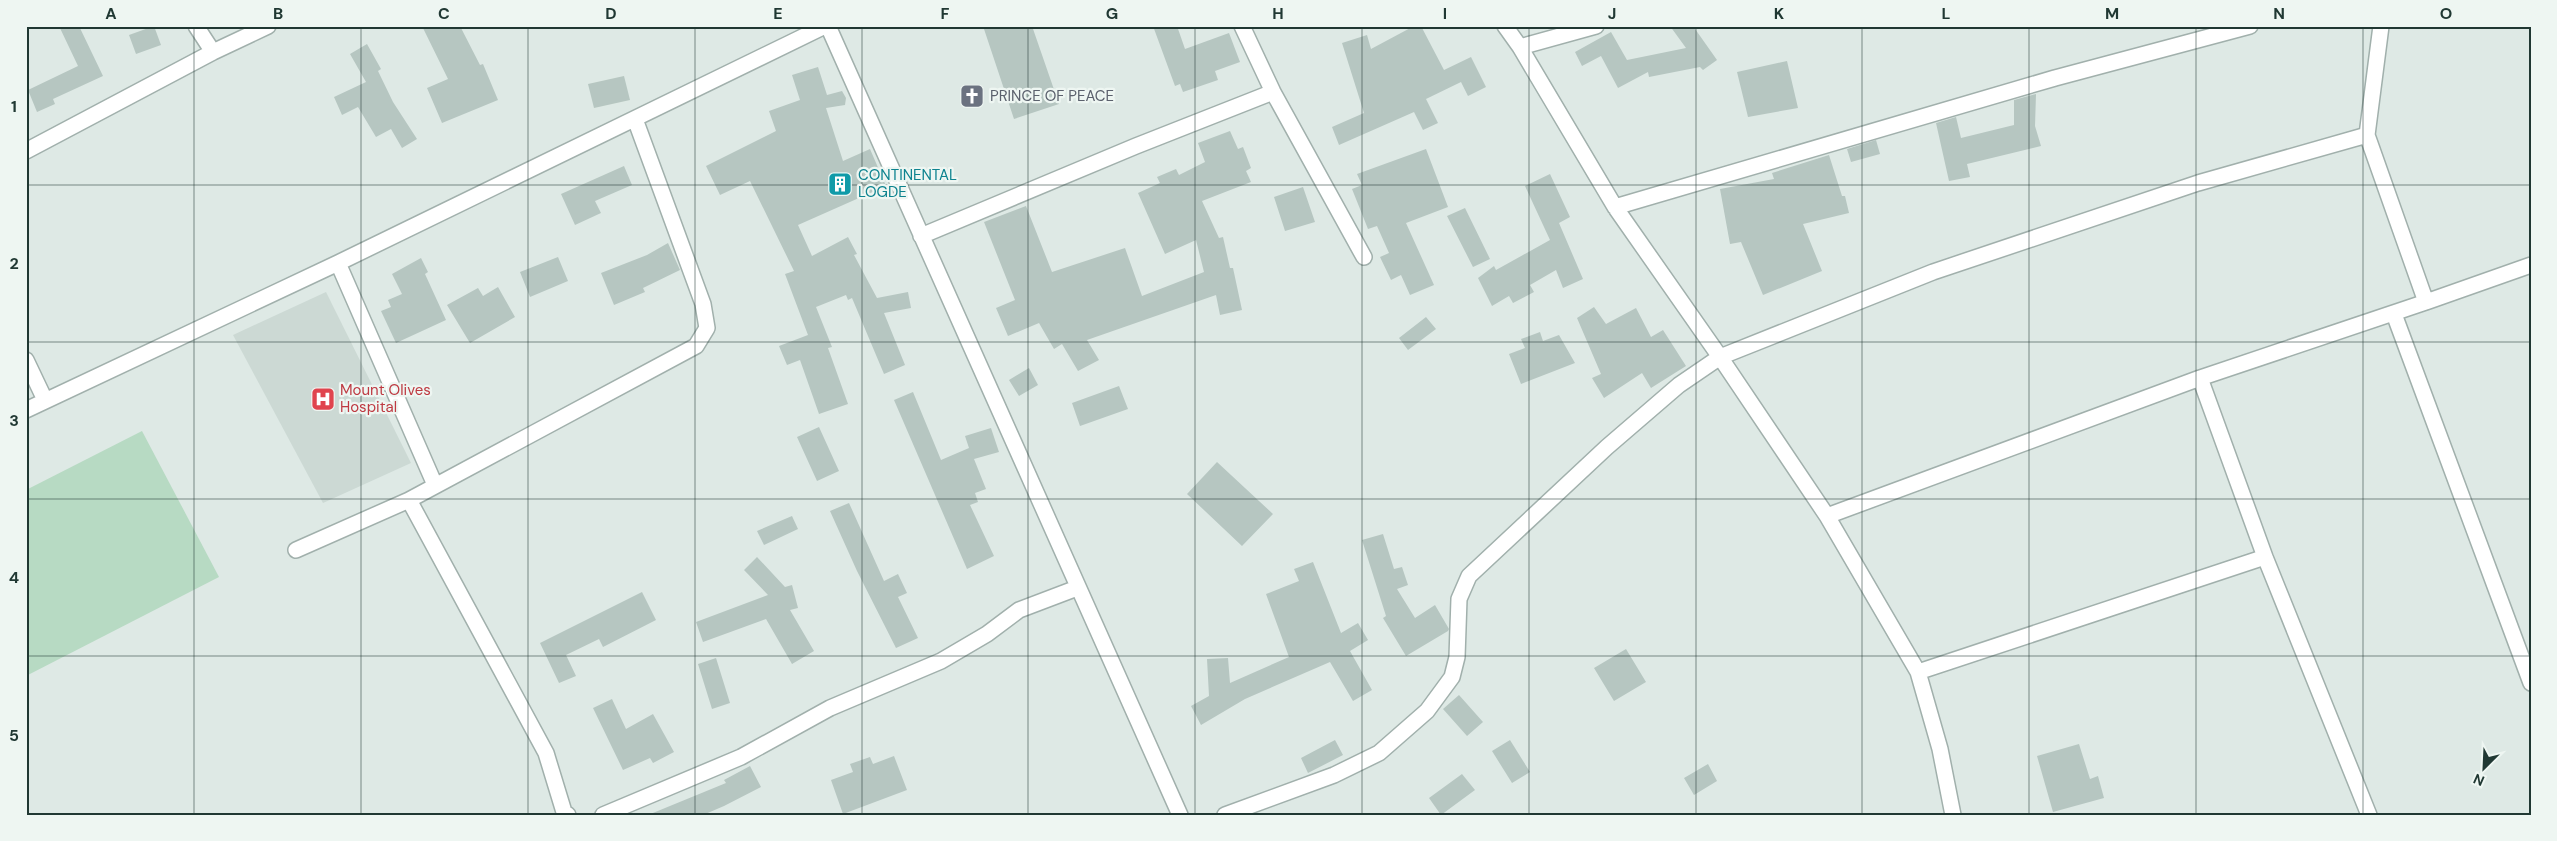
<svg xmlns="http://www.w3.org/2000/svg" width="2557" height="841" viewBox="0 0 2557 841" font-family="'DM Sans',sans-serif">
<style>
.built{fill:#ccd9d4}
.green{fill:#b7dac3}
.building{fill:#b6c6c1}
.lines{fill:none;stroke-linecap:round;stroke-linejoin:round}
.street-casing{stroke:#a1b0ac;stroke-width:18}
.street{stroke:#fff;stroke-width:15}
.grid{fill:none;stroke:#203833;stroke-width:1;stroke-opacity:0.55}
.labels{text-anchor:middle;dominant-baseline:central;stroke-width:4.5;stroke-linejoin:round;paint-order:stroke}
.worship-label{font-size:15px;fill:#5b616d;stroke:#eef6f2;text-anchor:start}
.culture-label{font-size:15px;fill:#0d838f;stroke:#eef6f2;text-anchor:start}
.health-label{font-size:15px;fill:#be3a42;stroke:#eef6f2;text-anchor:start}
.neatline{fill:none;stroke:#203833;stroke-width:2}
.grid-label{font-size:16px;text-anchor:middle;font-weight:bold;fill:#203833}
</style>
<rect width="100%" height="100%" fill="#dee9e5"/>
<path class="built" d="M326 292 411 463 323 503 233 335Z"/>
<path class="green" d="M142 431 219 577 26 676V490Z"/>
<path class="building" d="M59 26H79L103 76 53 99 55 104 37 112 28 90 78 66Z
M154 26 161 45 136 54 129 35Z
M422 26H460L480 65 483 64 498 100 442 123 427 88 448 79Z
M983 26H1032L1059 104 1014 119Z
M1153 26H1177L1185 49 1229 33 1240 62 1215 71 1218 80 1183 92 1180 84 1175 86Z
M1414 26H1421L1444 70 1471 57 1486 87 1468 96 1461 82 1426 99 1438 123 1423 130 1414 112 1339 145 1332 127 1364 113 1342 43 1367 35 1371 49Z
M1670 26H1693L1717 60 1703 70 1700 67 1649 77 1648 72 1618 88 1601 56 1582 66 1575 52 1611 32 1627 60 1686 48Z
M367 44 381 69 378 71 393 102 417 139 402 148 391 129 376 137 358 107 342 115 334 97 366 82 350 54Z
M1787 61 1798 108 1748 117 1737 72Z
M818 67 827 95 842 91 846 98 845 105 826 108 843 161 870 149 886 186 798 225 812 256 848 237 857 254 854 255 877 298 908 292 911 308 884 313 905 365 884 374 852 298 848 300 846 295 816 307 832 347 828 348 848 404 819 414 800 360 787 365 779 346 808 335 785 274 794 271 750 181 720 195 706 166 776 131 769 111 800 100 792 75Z
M624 76 630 100 594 108 588 84Z
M2036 94 2035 126 2041 146 1967 164 1970 177 1949 181 1936 123 1956 117 1961 138 2014 125V100Z
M1230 131 1238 149 1243 147 1251 168 1246 171 1251 182 1202 201 1219 238 1223 237 1230 268H1233L1242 310 1220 315 1216 295 1087 340 1099 360 1078 371 1062 344 1054 349 1039 323 1008 336 996 308 1015 300 984 222 1026 206 1052 272 1125 248 1142 296 1204 272 1196 240 1165 254 1138 193 1160 183 1157 177 1176 169 1179 175 1205 162 1198 143Z
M1876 140 1880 154 1851 162 1847 149Z
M1426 149 1448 207 1406 223 1434 285 1410 295 1401 275 1391 280 1380 257 1389 253 1377 226 1368 229 1352 189 1362 185 1357 174Z
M1829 155 1842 196H1845L1849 213 1803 224 1822 271 1763 295 1741 242 1730 244 1720 189 1774 179 1772 173Z
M624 166 632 185 595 201 601 213 575 225 561 194Z
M1550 174 1570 217 1559 223 1583 279 1563 288 1556 270 1530 285 1534 292 1513 303 1509 296 1492 306 1478 278 1494 266 1496 270 1550 240 1525 186Z
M1303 187 1315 222 1285 231 1274 197Z
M1465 208 1490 259 1473 267 1447 216Z
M668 243 680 270 643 288 645 292 614 305 601 273 647 255Z
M558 257 568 281 530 297 520 272Z
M421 258 428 272 425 274 446 320 396 343 381 311 391 307 388 300 402 294 392 274Z
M498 287 515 317 470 343 447 305 478 288 483 296Z
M1594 307 1606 324 1636 308 1651 337 1663 330 1686 366 1651 388 1642 373 1604 398 1592 378 1601 374 1577 318Z
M1426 317 1436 329 1408 350 1399 338Z
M1540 332 1543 341 1559 335 1575 363 1521 384 1509 354 1525 348 1521 339Z
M1029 368 1038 385 1019 396 1009 380Z
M1119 386 1128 409 1080 426 1072 403Z
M913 392 941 460 969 448 965 436 991 428 999 452 974 459 986 489 975 493 978 502 970 505 994 556 967 569 894 400Z
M819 427 839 471 817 481 797 437Z
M1217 462 1273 514 1242 546 1187 494Z
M849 503 884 581 898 574 907 593 898 597 918 638 896 648 857 571 830 511Z
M792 516 798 529 764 545 757 531Z
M1383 534 1394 569 1402 567 1408 585 1397 589 1415 618 1435 605 1449 629 1448 631 1406 656 1383 618 1386 616 1362 540Z
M757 557 785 587 792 585 798 608 790 610 814 651 792 664 766 619 703 642 696 622 768 595 744 570Z
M1313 562 1341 633 1358 623 1368 640 1350 651 1372 690 1353 701 1330 662 1245 699 1201 725 1191 706 1209 696 1207 659 1228 658 1230 683 1289 657 1266 594 1299 581 1294 569Z
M642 592 656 620 603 647 599 639 566 655 576 676 559 683 540 643Z
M1626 649 1646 682 1614 701 1594 668Z
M716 658 730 703 712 709 698 664Z
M1459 695 1483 722 1467 736 1443 709Z
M612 699 626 729 653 714 674 752 653 763 650 758 623 770 593 708Z
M1335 740 1343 755 1308 773 1301 758Z
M1510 740 1530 772 1512 783 1492 751Z
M2079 744 2090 779 2098 776 2104 798 2053 812 2037 756Z
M894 756 907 790 843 814 831 780 853 772 850 764 870 757 873 764Z
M1708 764 1717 781 1694 795 1684 778Z
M750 766 761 787 724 806 703 815H648L726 783 724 780Z
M1462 774 1475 790 1441 815 1429 798Z"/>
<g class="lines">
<g class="street-casing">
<path id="street" d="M196 26 213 52
M828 26 1180 815
M1242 26 1273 92 1364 257
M1520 47 1596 26
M2367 135 2381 26
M26 151 213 52 268 26
M1615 207 2055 78 2250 26
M921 236 1136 146 1273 92
M338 263 435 485
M2426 302 2531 265
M2394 314 2531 683
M26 360 45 400
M2200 378 2265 557 2369 815
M26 410 338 263 825 26
M409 500 546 753 564 812 568 815
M1827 516 1918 672 1940 749 1953 815
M296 550 409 500 696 346 707 328 703 304 635 119
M1918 672 2265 557
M603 815 741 757 830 708 941 661 987 634 1019 610 1077 588
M1225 815 1334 775 1379 753 1427 711 1452 677 1457 657 1459 599 1469 576 1607 447 1679 385 1720 357 1933 272 2198 183 2367 135 2426 302 2200 378 1827 516 1720 357 1615 207 1520 47 1505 26"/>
</g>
<use href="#street" class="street"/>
</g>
<path class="grid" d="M194 26V815M361 26V815M528 26V815M695 26V815M862 26V815M1028 26V815M1195 26V815M1362 26V815M1529 26V815M1696 26V815M1862 26V815M2029 26V815M2196 26V815M2363 26V815M26 185H2531M26 342H2531M26 499H2531M26 656H2531"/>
<defs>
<g id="church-square" transform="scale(1.25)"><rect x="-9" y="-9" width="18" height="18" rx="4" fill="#6b7280" stroke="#eef6f2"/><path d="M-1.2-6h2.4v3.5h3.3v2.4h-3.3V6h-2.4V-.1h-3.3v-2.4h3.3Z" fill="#fff"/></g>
<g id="building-square" transform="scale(1.25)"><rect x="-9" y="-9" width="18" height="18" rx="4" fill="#0f9aa8" stroke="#eef6f2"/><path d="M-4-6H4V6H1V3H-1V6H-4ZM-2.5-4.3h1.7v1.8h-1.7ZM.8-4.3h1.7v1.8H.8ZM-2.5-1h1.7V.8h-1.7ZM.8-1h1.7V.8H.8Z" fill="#fff"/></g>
<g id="hospital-square" transform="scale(1.25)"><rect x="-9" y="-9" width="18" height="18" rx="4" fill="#e0444e" stroke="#eef6f2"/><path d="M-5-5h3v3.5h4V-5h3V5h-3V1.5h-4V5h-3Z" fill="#fff"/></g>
</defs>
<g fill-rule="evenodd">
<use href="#church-square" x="972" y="96"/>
<use href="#building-square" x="840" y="184"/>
<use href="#hospital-square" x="323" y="399"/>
</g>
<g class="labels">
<g class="worship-label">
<text x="990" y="96">PRINCE OF PEACE</text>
</g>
<g class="culture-label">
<text x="858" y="175">CONTINENTAL<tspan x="858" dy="17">LOGDE</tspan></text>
</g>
<g class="health-label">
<text x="340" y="390">Mount Olives<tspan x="340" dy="17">Hospital</tspan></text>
</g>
</g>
<rect width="2557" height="841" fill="none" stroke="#eef6f2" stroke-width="55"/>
<g transform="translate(2484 768) rotate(204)" stroke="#eef6f2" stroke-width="4" paint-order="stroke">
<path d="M0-4L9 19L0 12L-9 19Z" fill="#203833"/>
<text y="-8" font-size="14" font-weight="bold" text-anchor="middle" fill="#203833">N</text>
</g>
<rect x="28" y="28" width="2502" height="786" class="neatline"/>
<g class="grid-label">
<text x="111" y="19">A</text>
<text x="278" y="19">B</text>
<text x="444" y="19">C</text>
<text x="611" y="19">D</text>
<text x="778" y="19">E</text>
<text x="945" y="19">F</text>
<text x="1112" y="19">G</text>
<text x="1278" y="19">H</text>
<text x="1445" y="19">I</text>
<text x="1612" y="19">J</text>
<text x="1779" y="19">K</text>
<text x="1946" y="19">L</text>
<text x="2112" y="19">M</text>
<text x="2279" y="19">N</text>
<text x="2446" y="19">O</text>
<text x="14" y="112">1</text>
<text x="14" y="269">2</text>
<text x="14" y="426">3</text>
<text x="14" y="583">4</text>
<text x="14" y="741">5</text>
</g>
</svg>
